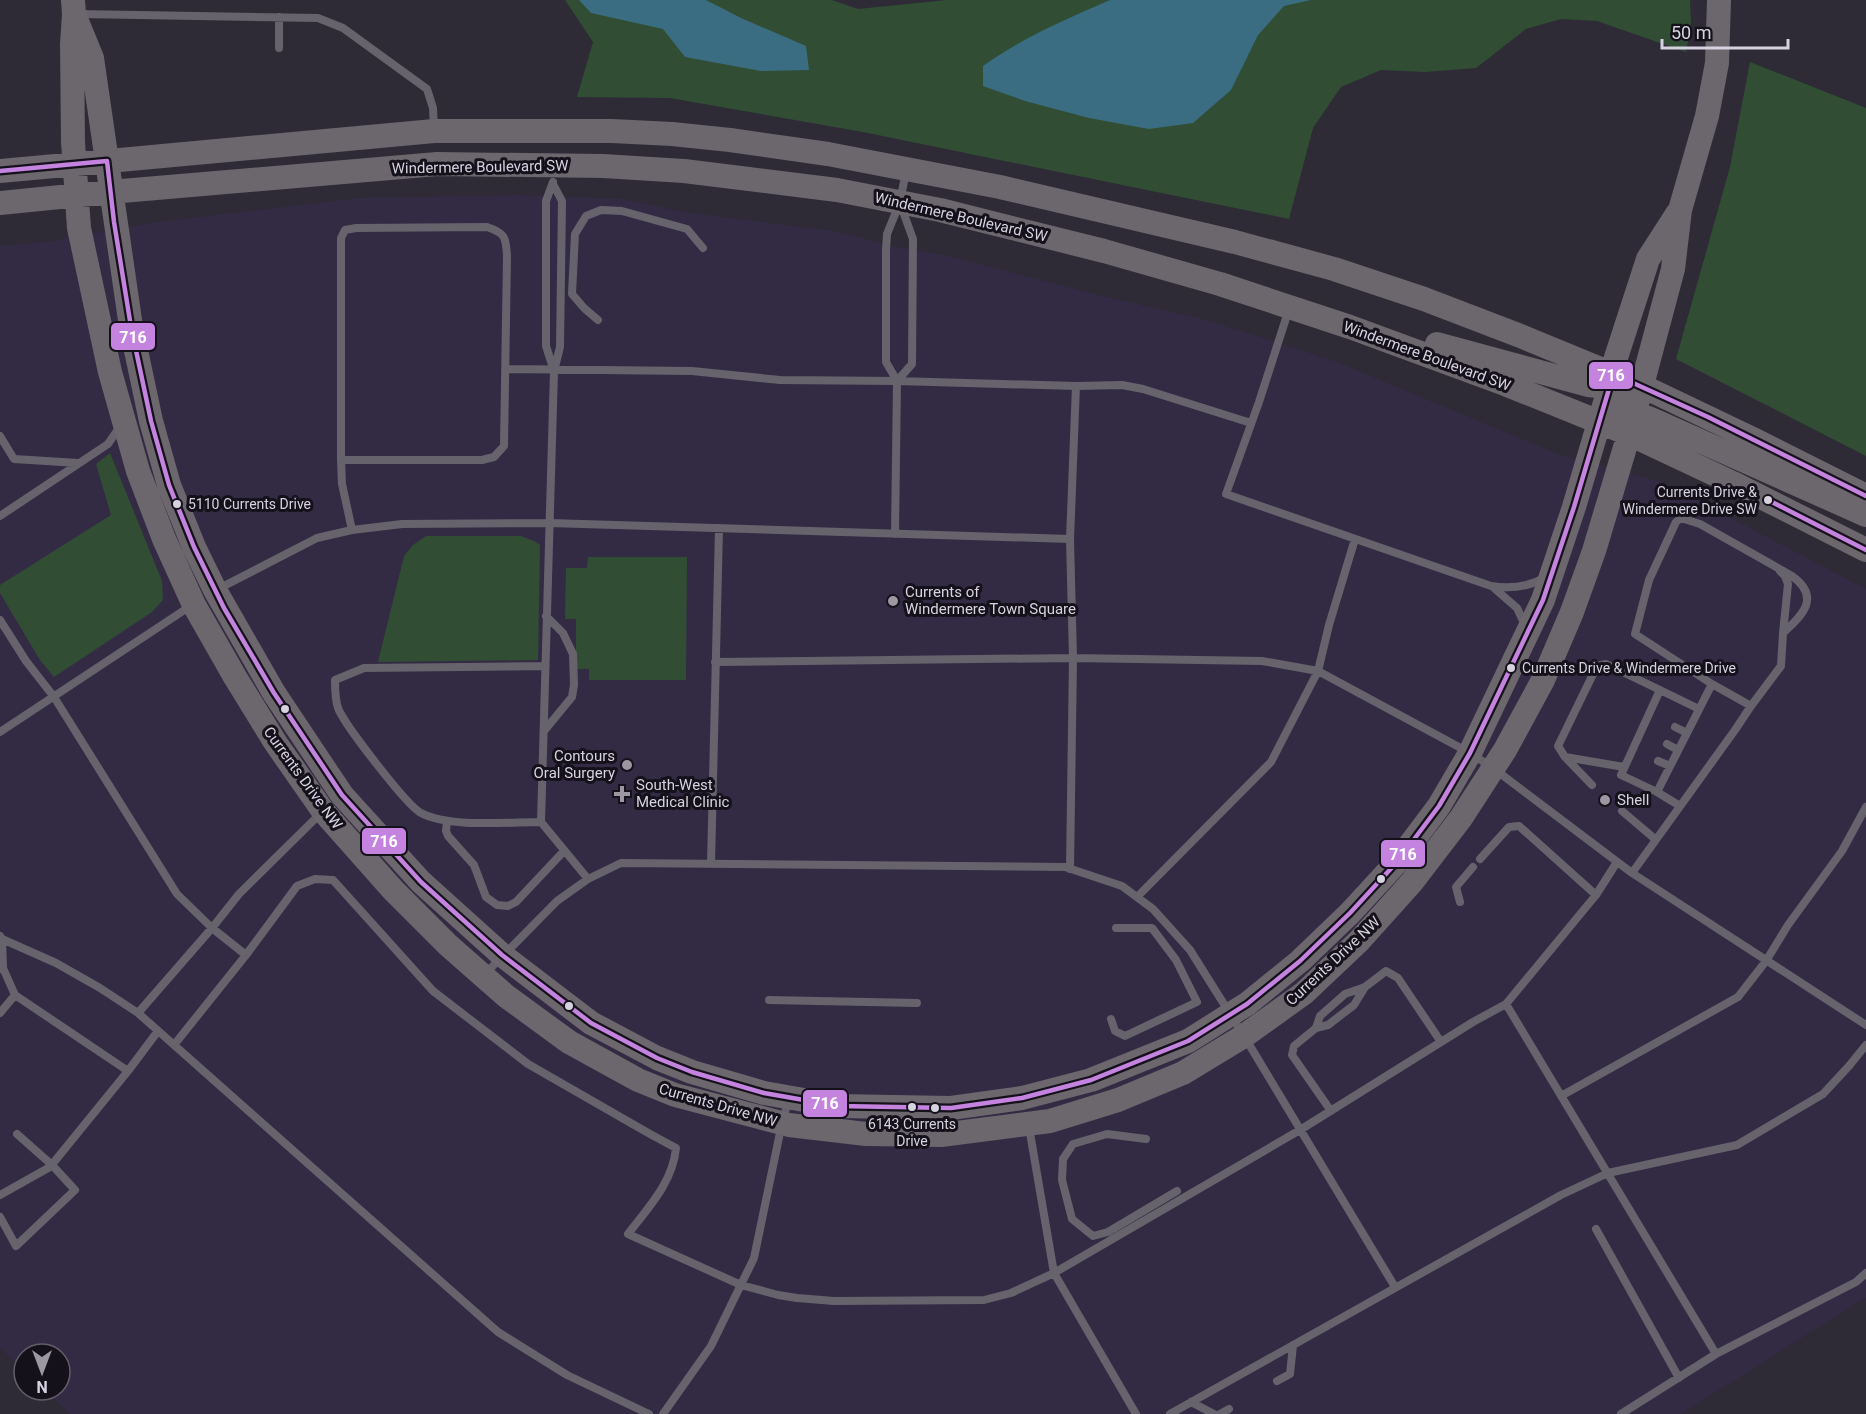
<svg xmlns="http://www.w3.org/2000/svg" width="1866" height="1414" viewBox="0 0 1866 1414" font-family="Roboto,sans-serif">
<style>
.built{fill:#332b44}
.green{fill:#314e35}
.water{fill:#3a6d82}
.lines{fill:none;stroke-linecap:round;stroke-linejoin:round}
.lane{stroke:#66636c;stroke-width:8}
.secondary{stroke:#6c666d;stroke-width:24}
.bus-1-casing{stroke:#14111b;stroke-width:9}
.bus-1{stroke:#c483df;stroke-width:4.5}
.bus-dot{fill:#d6d2e0;stroke:#14111b;stroke-width:2}
.poi-dot{fill:#9b98a4;stroke:#14111b;stroke-width:2}
.labels{text-anchor:middle;dominant-baseline:central;stroke-width:6;stroke-linejoin:round;paint-order:stroke}
.bus-label{font-size:14px;fill:#d6d2e0;stroke:#14111b;text-anchor:start}
.street-label{font-size:15px;fill:#d6d2e0;stroke:#14111b}
.poi-label{font-size:15px;fill:#d6d2e0;stroke:#14111b;text-anchor:start}
.line-badge{stroke:#14111b;stroke-width:2}
.badge-label{font-size:16px;text-anchor:middle;font-weight:bold;fill:#fff}
</style>
<rect width="100%" height="100%" fill="#2e2b36"/>
<path class="built" d="M518 195 623 199 684 212 833 231 897 247 948 256 1103 296 1210 321 1337 362 1558 454 1662 482 1866 589V1297L1681 1414H70L45 1390H60V1354H24V1371L0 1348V246L54 241 150 223 359 198Z"/>
<path class="green" d="M565 0H832L858 9 947 0H1690L1691 24 1686 52 1597 21 1561 19 1526 29 1476 68 1425 72 1381 70 1341 87 1313 128 1289 219 863 132 670 98 577 97 593 42Z
M1750 62 1866 108V456L1676 359 1730 167Z
M110 453 162 581 163 600 152 612 54 677 40 660 0 593V585L111 515 96 464Z
M426 536H521L534 541 540 545 538 660 378 662 404 556 413 545Z
M588 557H687L686 680H589V669H576V619H565L566 568H587Z"/>
<path class="water" d="M579 0H706L741 18 806 46 809 70 761 71 685 57 663 29 591 13Z
M1110 0H1311L1284 6 1258 35 1231 90 1193 123 1149 129 1089 118 1025 101 983 86V66C1022 38 1066 19 1110 0Z"/>
<g class="lines">
<path class="lane" d="M78 14 318 18 343 28 427 89 433 108 434 130
M279 17V48
M553 182 546 201V346L554 371
M553 184 562 201 560 347 554 371 541 822 588 879
M1289 309 1259 402 1226 494 1491 586C1510 589 1529 587 1546 577
M598 320 584 308 572 294 575 234 586 216 601 210 622 211 687 229 703 248
M507 369 692 371 780 380 897 381 1076 386 1070 539 1073 658 1070 869
M897 381 912 364 913 239 901 206
M1076 386 1122 385 1143 389 1251 423
M0 436 14 459 78 463
M341 460H482L494 457 504 446 507 256C506 237 505 233 487 227L356 228 345 230 341 238V460L342 484 352 530
M0 516 108 444 121 425
M895 534 897 381 886 362V250L887 234 900 202 906 171
M1780 571 1785 576 1788 584 1783 633
M1494 588 1517 608 1525 625
M216 590 317 538 352 530 402 524 549 523 1070 539
M0 620 26 661 54 697 177 894 212 928 246 955 297 886 315 879 333 880 433 991 528 1064 650 1134 676 1148C673 1182 648 1208 628 1234L741 1285 778 1295 797 1298 834 1301 984 1300 1011 1293 1054 1273 1300 1130 1473 1022 1506 1004 1596 895 1617 862
M715 662 1073 658 1262 661 1318 671 1470 753 1493 768 1632 873 1866 1025
M1699 709 1660 690 1621 775 1657 792 1712 684
M1675 727 1687 733
M544 731 572 697 574 685 573 654 563 633 546 616
M0 732 192 605
M1667 744 1678 750
M1565 757 1592 785
M1658 761 1670 766
M1624 767 1565 757 1558 746 1597 666 1606 664 1660 690
M1657 792 1680 806
M1622 811 1655 839
M447 821 446 831 448 836 474 865 486 897 497 905 508 906 516 902 564 851
M541 822C509 822 449 828 421 813 407 806 344 724 338 708 335 699 335 690 335 680L364 668 545 666
M1480 859 1509 827 1519 826 1596 895
M711 864 719 528
M1632 873 1735 730 1751 706 1781 666 1783 633C1803 615 1821 597 1792 576L1700 524 1681 518 1676 522 1649 580 1635 634 1712 684 1751 706
M1137 897 1271 762 1318 671 1329 625 1355 539
M1460 902 1456 887 1473 867
M0 936 2 939 56 963 100 988 138 1013 498 1332 567 1375 649 1414
M3 968 15 995 128 1071 158 1031
M0 969 3 968 2 939
M485 974 557 901 588 879 621 863 1065 867 1122 886 1153 909 1190 950 1244 1036 1395 1287
M769 1000 917 1003
M1506 1004 1716 1354
M0 1013 15 995
M138 1013 212 928 239 894 322 812
M1111 1019 1115 1031 1125 1036 1197 1002 1176 960 1152 928H1116
M1316 1028 1328 1025 1354 1005 1365 987
M174 1045 246 955
M1561 1096 1738 997 1766 961 1788 925 1842 851 1866 807
M1331 1111 1292 1055 1294 1046 1316 1028 1320 1016 1345 994 1365 987 1386 971 1398 978 1441 1042
M1029 1127 1054 1273 1136 1414
M1146 1139 1107 1134 1073 1144 1063 1159 1062 1180 1072 1219 1093 1236 1108 1232 1177 1191
M0 1195 50 1167 128 1071
M0 1217 16 1246 75 1190 52 1165 17 1134
M1596 1229 1679 1378
M1277 1381 1290 1374 1293 1345
M1191 1402 1214 1414
M663 1414 711 1346 754 1258 782 1123 789 1098
M1170 1414 1561 1195 1608 1173 1737 1145 1823 1094 1849 1066 1866 1045
M1220 1414 1229 1409
M1621 1414 1716 1354 1856 1282 1866 1273"/>
<path class="secondary" d="M73 0 74 14 72 44 73 142 79 228 110 372 138 471 164 539 194 605 235 677 275 742 323 811 393 890 448 945 506 996 569 1042 638 1080 675 1095 789 1125 866 1134 941 1135 1050 1121 1118 1100 1183 1073 1244 1036 1304 993 1359 941 1412 882 1461 818 1505 750 1543 680 1572 612 1594 551 1629 434 1673 269 1680 210 1707 116 1717 63 1719 0
M76 19 92 58 131 327 151 421 169 485 194 547 215 590 274 693 342 795 421 882 502 955 591 1023 657 1058 692 1072 764 1093 838 1106 951 1108 1022 1098 1091 1080 1188 1041 1247 1004 1300 961 1350 913 1397 862 1439 806 1470 753 1543 600 1574 507 1609 389 1611 373 1648 259 1677 214
M0 171 434 131H612L672 134 730 140 828 154 1000 187 1235 242 1334 269 1424 299 1518 335 1642 386 1755 440 1866 496
M0 203 110 192 437 164 603 166 684 171 837 190 940 210 1104 251 1220 284 1350 327 1505 384 1629 434 1733 483 1866 550
M1437 344 1588 385 1625 389
M1619 412C1630 409 1642 416 1653 420L1866 515"/>
<g class="bus-1-casing">
<path id="bus-1" d="M0 171 107 161 114 222 131 327 151 421 169 485 194 547 224 608 274 693 342 795 421 882 502 955 591 1023 657 1058 692 1072 764 1093 838 1106 951 1108 1022 1098 1091 1080 1188 1041 1247 1004 1300 961 1350 913 1397 862 1439 806 1470 753 1543 600 1574 507 1609 389 1611 373 1708 417 1866 496
M1768 500 1866 550"/>
</g>
<use href="#bus-1" class="bus-1"/>
</g>
<g class="bus-dot">
<circle cx="1768" cy="500" r="5"/>
<circle cx="177" cy="504" r="5"/>
<circle cx="1511" cy="668" r="5"/>
<circle cx="285" cy="709" r="5"/>
<circle cx="1381" cy="879" r="5"/>
<circle cx="569" cy="1006" r="5"/>
<circle cx="912" cy="1107" r="5"/>
<circle cx="935" cy="1108" r="5"/>
</g>
<g class="poi-dot">
<circle cx="893" cy="601" r="6"/>
<circle cx="627" cy="765" r="6"/>
<path d="M619 785h6v6h6v6h-6v6h-6v-6h-6v-6h6z"/>
<circle cx="1605" cy="800" r="6"/>
</g>
<g class="labels">
<g class="bus-label">
<text x="1757" y="492" text-anchor="end">Currents Drive &amp;<tspan x="1757" dy="17">Windermere Drive SW</tspan></text>
<text x="188" y="504">5110 Currents Drive</text>
<text x="1522" y="668">Currents Drive &amp; Windermere Drive</text>
<text x="912" y="1124" text-anchor="middle">6143 Currents<tspan x="912" dy="17">Drive</tspan></text>
</g>
<g class="street-label">
<text transform="translate(480 167) rotate(-1)">Windermere Boulevard SW</text>
<text transform="translate(961 217) rotate(13)">Windermere Boulevard SW</text>
<text transform="translate(1427 356) rotate(20)">Windermere Boulevard SW</text>
<text transform="translate(303 778) rotate(54)">Currents Drive NW</text>
<text transform="translate(1333 961) rotate(-43)">Currents Drive NW</text>
<text transform="translate(718 1105) rotate(16)">Currents Drive NW</text>
</g>
<g class="poi-label">
<text x="905" y="592">Currents of<tspan x="905" dy="17">Windermere Town Square</tspan></text>
<text x="615" y="756" text-anchor="end">Contours<tspan x="615" dy="17">Oral Surgery</tspan></text>
<text x="636" y="785">South-West<tspan x="636" dy="17">Medical Clinic</tspan></text>
<text x="1617" y="800">Shell</text>
</g>
</g>
<g class="line-badge">
<rect x="110" y="322" width="46" height="29" rx="6" fill="#c483df"/>
<rect x="1588" y="361" width="46" height="29" rx="6" fill="#c483df"/>
<rect x="361" y="827" width="46" height="28" rx="6" fill="#c483df"/>
<rect x="1380" y="839" width="46" height="29" rx="6" fill="#c483df"/>
<rect x="802" y="1089" width="46" height="29" rx="6" fill="#c483df"/>
</g>
<g class="badge-label">
<text x="133" y="343">716</text>
<text x="1611" y="381">716</text>
<text x="384" y="847">716</text>
<text x="1403" y="860">716</text>
<text x="825" y="1109">716</text>
</g>
<g transform="translate(42 1372) rotate(180)"><circle r="28" fill="#14111b" stroke="#625e6a" stroke-width="1.5"/>
<path d="M0-4.5L10 22L0 15L-10 22Z" fill="#9b98a4"/>
<text y="-9" font-size="16" font-weight="bold" text-anchor="middle" fill="#d6d2e0">N</text>
</g>
<path d="M1662 39v9h126v-9" fill="none" stroke="#d6d2e0" stroke-width="3"/>
<text x="1671" y="39" font-size="18" fill="#d6d2e0" stroke="#14111b" stroke-width="4.5" paint-order="stroke">50 m</text>
</svg>
